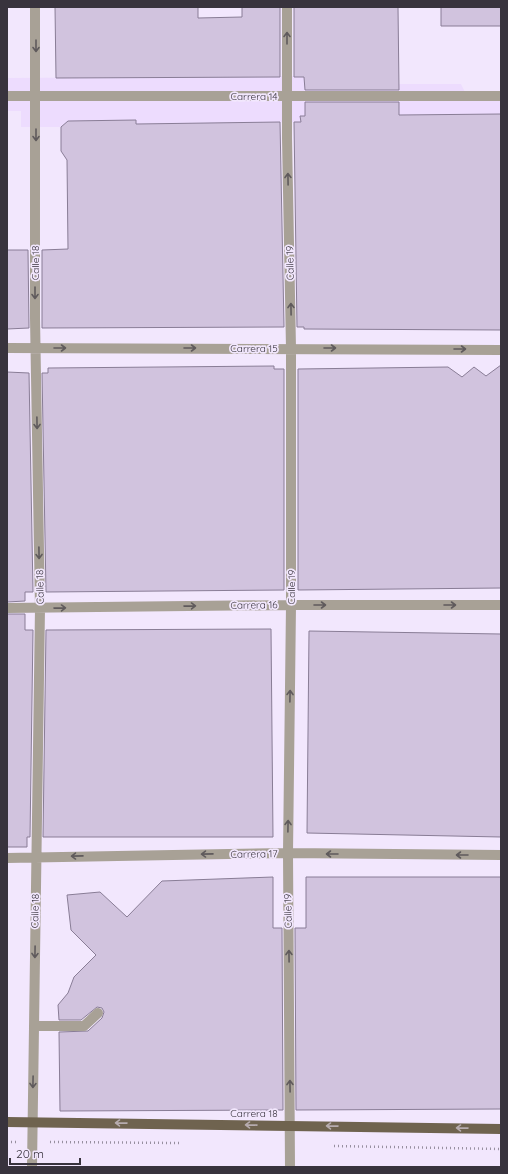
<svg xmlns="http://www.w3.org/2000/svg" width="508" height="1174" viewBox="0 0 508 1174" font-family="Quicksand,sans-serif">
<style>
.built{fill:#eddcfe}
.building{fill:#d1c3de;stroke:#897d96}
.lines{fill:none;stroke-linecap:round;stroke-linejoin:round}
.path{stroke:#978f9f;stroke-width:2.5;stroke-dasharray:1 3;stroke-linecap:butt}
.minor{stroke:#a8a196;stroke-width:10}
.major{stroke:#6f634f;stroke-width:10}
.oneway{stroke:#5f5a5c}
.oneway2{stroke:#b7acaf}
.labels{text-anchor:middle;dominant-baseline:central;stroke-width:3.5;stroke-linejoin:round;paint-order:stroke}
.street-label{font-size:10px;fill:#38333d;stroke:#f2e7fd}
</style>
<rect width="100%" height="100%" fill="#f2e7fd"/>
<path class="built" d="M304 76 305 84H461L467 96H501V114L301 116V122L136 124V120L68 121 61 127H21V111H7V78Z"/>
<path class="building" d="M55 7H198V18L242 17V7H280V77L56 78Z
M294 7H398L399 90H305L304 77H294Z
M441 7H501V26H441Z
M305 102H399V115L501 114V330L304 329V327H297L294 122H301L300 116H305Z
M136 120V124L280 122 284 327 42 328V250L68 249 67 160 61 151V127L68 121Z
M7 250H28L29 328 7 329Z
M501 365V588L298 590V369L448 367 462 377 474 367 486 376Z
M274 366V369H284V590L46 592 42 373H48V368Z
M7 372 29 373 33 592H25V601L7 602Z
M7 614H25V630H33L30 837H27V847H7Z
M271 629 273 837H43L46 630Z
M309 631 501 634V837L307 833Z
M273 877V928H282L283 1110 60 1111 59 1032 88 1031 102 1018 104 1012 102 1008 97 1007 81 1020H59L58 1005 68 993 74 977 96 955 71 930 67 895 100 892 127 917 162 881Z
M306 877H501V1109L296 1110 295 928H306Z"/>
<g class="lines">
<path class="path" d="M7 1142H17
M50 1142 179 1143
M334 1146 501 1149"/>
<path class="minor" d="M287 7V138L291 348V605L288 853 290 1167
M7 96H501
M7 348 501 350
M7 608 291 605H501
M7 858 288 853 501 855
M34 1026H84L98 1013
M32 1167 40 608 35 318V7"/>
<path class="major" d="M7 1122 501 1129"/>
</g>
<defs><path id="oneway-shaft" d="M-6 0H5M1.5-3L5.5 0L1.5 3" fill="none" stroke-width="1.6" stroke-linecap="round" stroke-linejoin="round"/></defs>
<g class="oneway">
<use href="#oneway-shaft" transform="translate(287 38) rotate(-90)"/>
<use href="#oneway-shaft" transform="translate(36 46) rotate(90)"/>
<use href="#oneway-shaft" transform="translate(36 135) rotate(90)"/>
<use href="#oneway-shaft" transform="translate(288 179) rotate(-91)"/>
<use href="#oneway-shaft" transform="translate(35 293) rotate(90)"/>
<use href="#oneway-shaft" transform="translate(291 309) rotate(-91)"/>
<use href="#oneway-shaft" transform="translate(60 348)"/>
<use href="#oneway-shaft" transform="translate(190 348)"/>
<use href="#oneway-shaft" transform="translate(330 348)"/>
<use href="#oneway-shaft" transform="translate(460 349)"/>
<use href="#oneway-shaft" transform="translate(37 423) rotate(89)"/>
<use href="#oneway-shaft" transform="translate(39 553) rotate(89)"/>
<use href="#oneway-shaft" transform="translate(320 605)"/>
<use href="#oneway-shaft" transform="translate(450 605)"/>
<use href="#oneway-shaft" transform="translate(190 606) rotate(-1)"/>
<use href="#oneway-shaft" transform="translate(60 608) rotate(-1)"/>
<use href="#oneway-shaft" transform="translate(290 696) rotate(-89)"/>
<use href="#oneway-shaft" transform="translate(288 826) rotate(-89)"/>
<use href="#oneway-shaft" transform="translate(207 854) rotate(179)"/>
<use href="#oneway-shaft" transform="translate(332 854) rotate(-180)"/>
<use href="#oneway-shaft" transform="translate(462 855) rotate(-180)"/>
<use href="#oneway-shaft" transform="translate(77 856) rotate(179)"/>
<use href="#oneway-shaft" transform="translate(35 952) rotate(91)"/>
<use href="#oneway-shaft" transform="translate(289 956) rotate(-91)"/>
<use href="#oneway-shaft" transform="translate(33 1082) rotate(91)"/>
<use href="#oneway-shaft" transform="translate(290 1086) rotate(-91)"/>
</g>
<g class="oneway2">
<use href="#oneway-shaft" transform="translate(121 1123) rotate(-179)"/>
<use href="#oneway-shaft" transform="translate(251 1125) rotate(-179)"/>
<use href="#oneway-shaft" transform="translate(332 1126) rotate(-179)"/>
<use href="#oneway-shaft" transform="translate(462 1128) rotate(-179)"/>
</g>
<g class="labels">
<g class="street-label">
<text x="254" y="96">Carrera 14</text>
<text transform="translate(35 263) rotate(-90)">Calle 18</text>
<text transform="translate(290 263) rotate(-91)">Calle 19</text>
<text x="254" y="348">Carrera 15</text>
<text transform="translate(40 587) rotate(-91)">Calle 18</text>
<text transform="translate(291 587) rotate(-90)">Calle 19</text>
<text transform="translate(254 605) rotate(-1)">Carrera 16</text>
<text transform="translate(254 854) rotate(-1)">Carrera 17</text>
<text transform="translate(35 911) rotate(-89)">Calle 18</text>
<text transform="translate(288 911) rotate(-91)">Calle 19</text>
<text x="254" y="1113">Carrera 18</text>
</g>
</g>
<rect width="508" height="1174" fill="none" stroke="#38333d" stroke-width="16"/>
<path d="M10 1158v6h70v-6" fill="none" stroke="#38333d" stroke-width="2"/>
<text x="16" y="1158" font-size="12" fill="#38333d" stroke="#f2e7fd" stroke-width="3" paint-order="stroke">20 m</text>
</svg>
